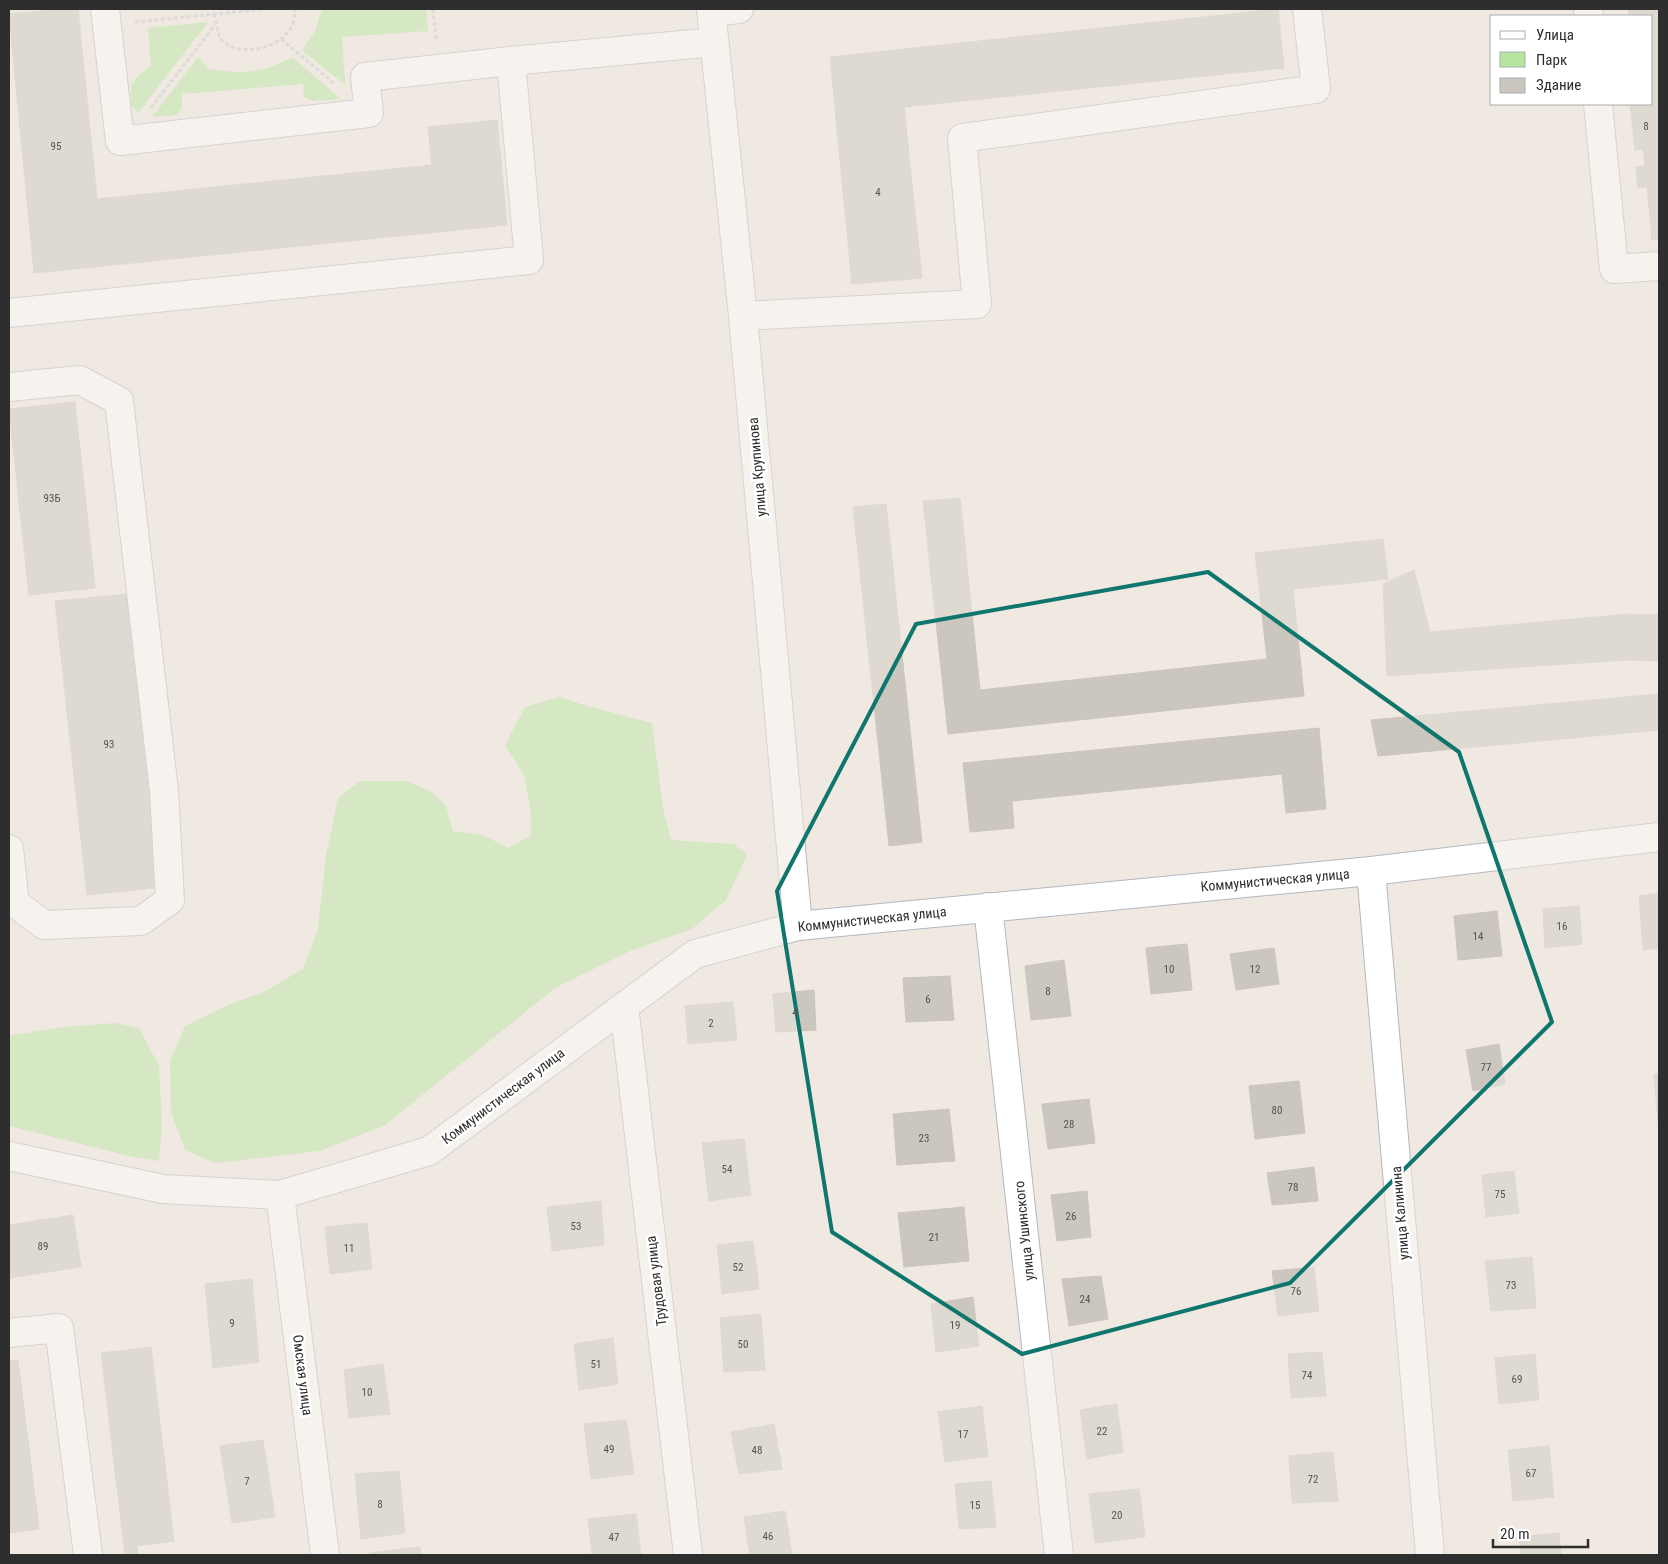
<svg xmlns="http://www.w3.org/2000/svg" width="1668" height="1564" viewBox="0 0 1668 1564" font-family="'Roboto Condensed',sans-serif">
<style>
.green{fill:#b6e59e}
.building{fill:#cbc7bf;stroke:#cbc5ba}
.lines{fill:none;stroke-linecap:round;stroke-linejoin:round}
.minor-casing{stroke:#b4b7c1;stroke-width:30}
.path{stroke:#c9c9c9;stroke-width:3;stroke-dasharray:4 2.5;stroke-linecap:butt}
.minor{stroke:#fff;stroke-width:28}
.marked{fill:none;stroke:#0f766e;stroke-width:4;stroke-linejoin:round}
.labels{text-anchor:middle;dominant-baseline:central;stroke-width:5;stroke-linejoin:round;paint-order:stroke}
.number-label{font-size:11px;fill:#555452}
.street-label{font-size:14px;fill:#2e2e2e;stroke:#fff}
</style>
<rect width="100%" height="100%" fill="#efe9e1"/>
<path class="green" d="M322 9H426L428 31 342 37 345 85 302 50 315 31Z
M208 22 138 113 131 105V85L140 74 151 66 148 28Z
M198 57 208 69C242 74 262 74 292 57L341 99 312 101 304 97 303 84 182 94V108L177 115 152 117Z
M560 697 587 706 652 723 663 808 671 840 734 844 747 855 726 900 692 929 630 951 555 988 385 1125 320 1151 215 1163 185 1150 171 1112 170 1061 185 1026 230 1004 262 993 303 969 318 929 326 855 338 798 360 781H407L432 792 446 806 453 831 482 835 509 848 531 835V813L524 775 505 745 525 707Z
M116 1023 139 1028 159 1066 162 1125 159 1161 133 1157 9 1126V1036L62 1027Z"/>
<path class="building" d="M63 9H78L97 199 432 165 428 127 497 120 507 225 34 273 9 14Z
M1278 9 1284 68 904 107 922 278 852 284 830 57Z
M1628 9H1659V239L1652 240 1647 187 1638 188 1636 167 1645 166 1643 149 1635 150 1630 104H1652V16H1629Z
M75 402 95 588 29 595 9 409Z
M960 498 980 690 1267 659 1255 553 1383 539 1388 579 1293 589 1304 696 948 734 923 501Z
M886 504 922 842 889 846 853 507Z
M1414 570 1430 632 1629 614 1659 615V661L1627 660 1387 676 1383 584Z
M130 594 163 887 87 895 55 601Z
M1659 694V730L1378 756 1371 720Z
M1319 728 1326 809 1286 813 1282 774 1012 801 1014 828 970 832 963 763Z
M1659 893V948L1643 950 1639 896Z
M1579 906 1582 944 1545 948 1543 909Z
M1497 911 1502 956 1458 960 1454 916Z
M1187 944 1192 990 1151 994 1146 948Z
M1274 948 1279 984 1236 990 1230 954Z
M1064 960 1071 1016 1031 1020 1025 966Z
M950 976 954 1020 906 1022 903 978Z
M814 990 816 1030 776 1032 773 994Z
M733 1002 737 1040 688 1044 685 1006Z
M1499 1044 1505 1084 1473 1091 1466 1050Z
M1654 1074H1659L1658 1121Z
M1299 1081 1305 1133 1255 1139 1249 1086Z
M1089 1099 1095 1143 1048 1149 1042 1104Z
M949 1109 955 1161 897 1165 893 1114Z
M744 1139 751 1195 709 1201 702 1143Z
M1314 1167 1318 1201 1272 1205 1267 1173Z
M1514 1171 1519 1213 1486 1217 1482 1175Z
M1087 1191 1091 1237 1057 1241 1051 1195Z
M601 1201 604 1245 552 1251 547 1207Z
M964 1207 969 1261 904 1267 898 1213Z
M73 1215 81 1267 9 1278V1225Z
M367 1223 372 1269 330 1274 325 1227Z
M753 1241 759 1289 722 1294 717 1245Z
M1532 1257 1536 1308 1491 1311 1485 1261Z
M1314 1267 1319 1311 1278 1316 1272 1271Z
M1101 1276 1108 1319 1069 1326 1062 1279Z
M252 1279 259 1362 213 1368 205 1284Z
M973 1297 979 1346 936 1352 931 1304Z
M761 1314 765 1370 724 1372 720 1318Z
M613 1338 618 1384 579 1390 574 1344Z
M151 1347 174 1541 137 1546 138 1555H125L101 1353Z
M1322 1352 1326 1396 1291 1398 1288 1354Z
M1535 1354 1539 1400 1499 1404 1495 1358Z
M18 1360 39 1529 9 1533V1361Z
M383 1364 390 1414 349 1418 344 1370Z
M1117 1404 1123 1452 1087 1459 1080 1410Z
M982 1406 988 1456 945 1462 938 1412Z
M626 1420 634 1474 591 1479 584 1424Z
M774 1424 782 1469 739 1474 731 1432Z
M263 1440 275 1517 232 1523 220 1446Z
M1549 1446 1554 1497 1513 1501 1508 1450Z
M1333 1452 1338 1501 1292 1503 1289 1456Z
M399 1471 405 1533 361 1539 355 1474Z
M991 1481 996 1527 959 1529 955 1484Z
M1139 1489 1145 1537 1095 1543 1089 1494Z
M785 1511 792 1555H750L744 1517Z
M636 1514 641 1555H592L588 1519Z
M1559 1533 1561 1555H1521L1519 1537Z
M420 1547 421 1555H370L369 1553Z"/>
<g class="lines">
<g class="minor-casing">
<path id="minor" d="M105 9 120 141 369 113 365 77 511 61
M711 9 743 316 798 926
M1588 9 1589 16
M711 12 739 9
M1598 104 1614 269 1659 266
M9 313 529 260 511 61 714 42
M743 316 977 304 962 138 1316 89 1307 9
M9 387 80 380 119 401 164 791 170 900 141 921 44 925 15 903 9 849
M1371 871 1430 1555
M988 907 1059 1555
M624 1006 688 1555
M9 1156 163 1189 280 1195 429 1151 695 954 798 926 1371 871 1659 837
M280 1195 325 1555
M9 1333 59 1328 88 1555"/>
</g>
<path class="path" d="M433 9 436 40
M214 14 220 39C224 42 229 46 234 48 260 55 297 40 295 9
M135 22 266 9
M281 39 336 85
M151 108 215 25"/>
<use href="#minor" class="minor"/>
</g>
<path d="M0 0H1668V1564H0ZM1208 572 1459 752 1552 1022 1290 1283 1022 1354 832 1232 777 891 916 624Z" fill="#efe9e1" fill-opacity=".55" fill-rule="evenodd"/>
<path class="marked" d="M1208 572 1459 752 1552 1022 1290 1283 1022 1354 832 1232 777 891 916 624Z"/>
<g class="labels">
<g class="number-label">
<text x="1646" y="126">8</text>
<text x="56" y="146">95</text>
<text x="878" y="192">4</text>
<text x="52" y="498">93Б</text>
<text x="109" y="744">93</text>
<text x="1562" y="926">16</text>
<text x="1478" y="936">14</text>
<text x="1169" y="969">10</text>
<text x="1255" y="969">12</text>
<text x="1048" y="991">8</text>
<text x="928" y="999">6</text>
<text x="795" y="1012">4</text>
<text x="711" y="1023">2</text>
<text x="1486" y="1067">77</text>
<text x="1277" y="1110">80</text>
<text x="1069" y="1124">28</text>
<text x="924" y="1138">23</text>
<text x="727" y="1169">54</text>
<text x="1293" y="1187">78</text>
<text x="1500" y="1194">75</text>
<text x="1071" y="1216">26</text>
<text x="576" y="1226">53</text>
<text x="934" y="1237">21</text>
<text x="43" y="1246">89</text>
<text x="349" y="1248">11</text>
<text x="738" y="1267">52</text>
<text x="1511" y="1285">73</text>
<text x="1296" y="1291">76</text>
<text x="1085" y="1299">24</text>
<text x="232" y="1323">9</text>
<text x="955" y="1325">19</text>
<text x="743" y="1344">50</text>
<text x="596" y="1364">51</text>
<text x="1307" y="1375">74</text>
<text x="1517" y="1379">69</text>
<text x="367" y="1392">10</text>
<text x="1102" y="1431">22</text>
<text x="963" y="1434">17</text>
<text x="609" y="1449">49</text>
<text x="757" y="1450">48</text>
<text x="1531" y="1473">67</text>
<text x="1313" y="1479">72</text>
<text x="247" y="1481">7</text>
<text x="380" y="1504">8</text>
<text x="975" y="1505">15</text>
<text x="1117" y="1515">20</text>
<text x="768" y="1536">46</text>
<text x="614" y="1537">47</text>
</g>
<g class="street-label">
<text transform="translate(757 467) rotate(-95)">улица Крупинова</text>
<text transform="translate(1275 880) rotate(-5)">Коммунистическая улица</text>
<text transform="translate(872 919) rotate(-6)">Коммунистическая улица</text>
<text transform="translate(503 1096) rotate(-37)">Коммунистическая улица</text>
<text transform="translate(1400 1213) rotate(-95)">улица Калинина</text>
<text transform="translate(1024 1231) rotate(-96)">улица Ушинского</text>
<text transform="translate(656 1281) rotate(-97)">Трудовая улица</text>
<text transform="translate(303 1375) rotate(83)">Омская улица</text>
</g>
</g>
<rect width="1668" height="1564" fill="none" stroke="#2e2e2e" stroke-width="20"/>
<rect x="1490" y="15" width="162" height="90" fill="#ffffff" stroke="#ababab"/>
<rect x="1500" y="31" width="25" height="8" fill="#ffffff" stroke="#ababab"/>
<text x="1536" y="40" font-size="15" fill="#2e2e2e">Улица</text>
<rect x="1500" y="52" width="25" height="15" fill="#b6e59e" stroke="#ababab"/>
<text x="1536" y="65" font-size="15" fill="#2e2e2e">Парк</text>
<rect x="1500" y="78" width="25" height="15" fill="#cbc7bf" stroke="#ababab"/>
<text x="1536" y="90" font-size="15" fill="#2e2e2e">Здание</text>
<path d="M1493 1539v8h95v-8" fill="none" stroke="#2e2e2e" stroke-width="2.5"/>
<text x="1500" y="1539" font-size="15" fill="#2e2e2e" stroke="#ffffff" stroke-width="4" paint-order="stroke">20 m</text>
</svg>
